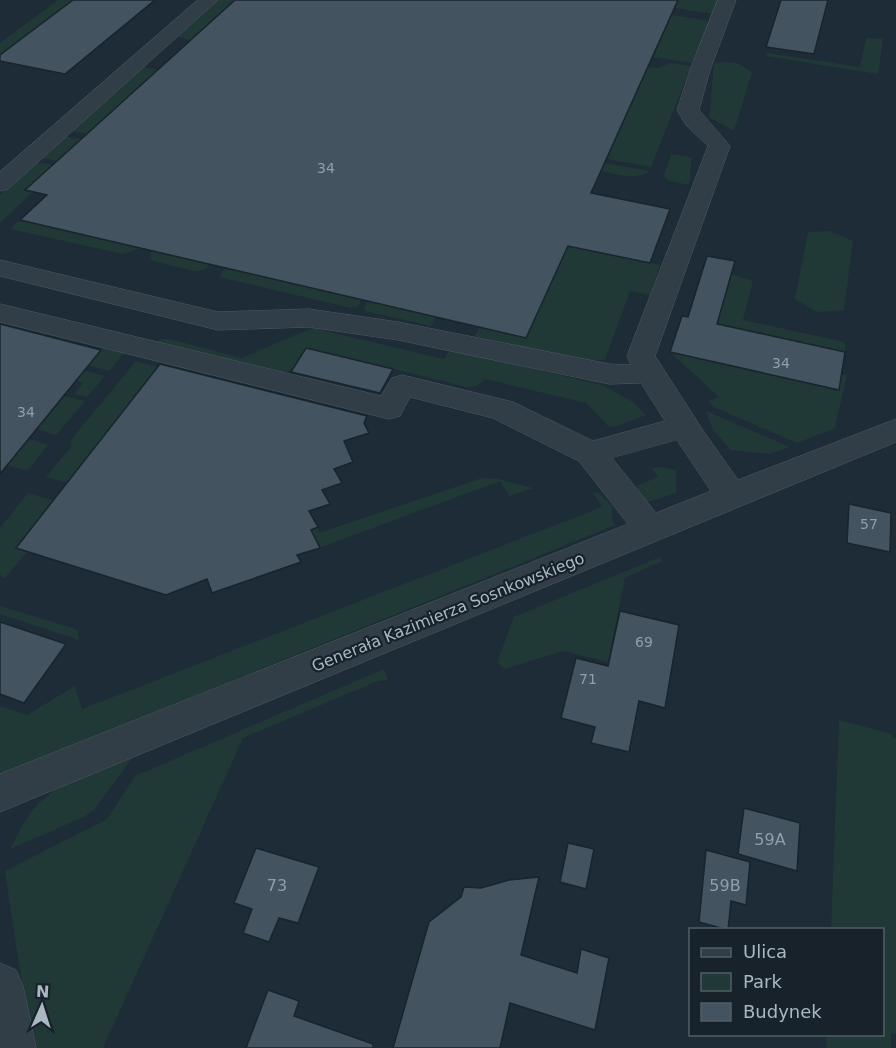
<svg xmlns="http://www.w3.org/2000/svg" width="896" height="1048" viewBox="0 0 896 1048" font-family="'DejaVu Sans',sans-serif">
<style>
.green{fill:#203937}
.building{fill:#435460;stroke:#19242d;stroke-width:1.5}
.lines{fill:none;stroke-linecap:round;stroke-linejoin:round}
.minor-casing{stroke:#4e5b65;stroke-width:1}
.minor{fill:#313d47;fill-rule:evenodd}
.labels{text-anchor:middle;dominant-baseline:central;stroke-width:4.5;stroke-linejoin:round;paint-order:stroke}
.number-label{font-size:14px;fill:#909fab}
.street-label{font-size:16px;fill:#aab8c4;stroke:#17222b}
.near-number-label{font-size:16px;fill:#909fab}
</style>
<rect width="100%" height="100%" fill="#1d2c36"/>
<path class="green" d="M58 0H73L0 55V43Z
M218 0H235L191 40 177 37Z
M678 0H718L713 14 675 8Z
M672 15 710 21 692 63 653 57Z
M866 38 883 39 878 74 766 56 767 53 860 67Z
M721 62 736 63 752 72 734 131 709 117 714 64Z
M670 63 691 66 651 167 607 159 648 67 658 68Z
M143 67 158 70 87 134 71 131Z
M65 136 81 139 58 161 41 158Z
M671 154 692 157 689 185 669 181 664 176Z
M36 162 53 165 26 190 33 192 0 223V195Z
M605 163 650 171C636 181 617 174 601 171Z
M20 220 141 248 123 254 10 229Z
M830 231 853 241 844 310 817 312 795 299 808 232Z
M568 246 660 265 650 295 630 291 605 360H576L475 336 480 327Z
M151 251 210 264 205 270 194 271 153 261 150 258Z
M225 268 362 299 358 306 351 308 219 277Z
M731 274 753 281 743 320 845 342V352L689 317 694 298 723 304Z
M368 301 436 317 431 326 365 311 364 307Z
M313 328 444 359 450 350 602 385 633 402 646 415 615 427 608 426 586 403 485 379 477 386 467 387 307 348 292 370 284 373 154 343 161 339H170L241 358Z
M105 345 124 351 123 354 109 371 88 365Z
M670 352 847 375 835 428 797 443 714 407 708 401 719 397Z
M136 361 158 367 67 483 46 477 71 447 70 441Z
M83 370 105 376 87 397 74 394 83 383 75 380Z
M65 396 85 401 56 435 37 429Z
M706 411 790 447 770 454 731 450 713 430Z
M29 439 48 445 27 471 7 465Z
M661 467 676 470V493L646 503 636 486 658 477 651 468Z
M482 478 498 479 533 488 509 496 500 481 319 548 311 530 318 527 319 533Z
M592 491 600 494 612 506V519L615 525 0 775V706L27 715 75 686 82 709 602 507Z
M28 493 53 500 16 547 28 551 5 578 0 575V528Z
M660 557 662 561 625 578 608 662 563 651 505 669 497 662 514 617Z
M0 606 73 628 77 630 79 640 0 614Z
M384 669 388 680 378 681 243 738 103 1048H35L18 959 5 871 107 819 135 776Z
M839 720 892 734V738L896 739V1034L891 1033V1048H826L827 1035 882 1034V930L831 929Z
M132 758 94 810 84 817 10 849C16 838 21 826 28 816 50 783 97 772 132 758Z"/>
<path class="building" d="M73 0H155L65 74 0 61V55Z
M235 0H678L591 193 670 209 650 263 568 246 526 338 20 220 47 195 25 190Z
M781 0H828L814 54 766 47Z
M707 256 735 261 717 324 845 352 839 390 670 352 682 316 688 317Z
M0 324 101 350 0 474Z
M306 348 393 369 380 393 291 372Z
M160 364 367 416 364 423 369 433 344 441 353 462 334 469 342 483 322 490 330 504 309 511 318 527 311 530 320 548 297 555 301 562 212 593 207 579 166 595 16 548Z
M849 504 891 513 890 552 847 543Z
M620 611 679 625 665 708 639 701 629 752 591 743 595 727 561 718 576 658 608 666Z
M0 622 66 644 24 703 0 694Z
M744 808 800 823 797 871 738 854Z
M568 843 594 849 586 889 560 882Z
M256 848 319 867 298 923 279 918 269 942 243 933 252 909 234 903Z
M706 850 750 862 746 905 731 901 728 930 699 922Z
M539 877 521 955 577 973 581 949 609 958 595 1030 510 1003 500 1048H393L429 922 461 897 464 887 481 888 509 880Z
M268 990 299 1001 294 1016 373 1044V1048H246Z"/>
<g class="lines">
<g class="minor-casing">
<path id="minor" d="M198 0H218L8 189 0 191V172Z
M718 0H736L710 70 699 110 730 146 655 356 704 432 738 480 896 419V442L0 812V774L628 524 579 461 493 418 410 397 400 416 389 419 0 322V304L381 396 392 378 402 375 513 402 593 441 665 421 641 383 609 384 398 340 309 327 218 330 0 276V260L218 312 309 309 398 322 609 364 631 365 627 356 708 146 686 125 677 110 690 70ZM677 440 711 491 656 513 612 458Z
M0 963 16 970 23 986 36 1048H0Z"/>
</g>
<use href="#minor" class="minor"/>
</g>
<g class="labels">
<g class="number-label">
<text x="326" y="168">34</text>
<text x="781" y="363">34</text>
<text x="26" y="412">34</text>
<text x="869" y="524">57</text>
<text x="644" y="642">69</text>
<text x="588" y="679">71</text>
</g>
<g class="street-label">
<text transform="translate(448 612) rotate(-22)">Generała Kazimierza Sosnkowskiego</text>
</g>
<g class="near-number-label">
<text x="770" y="839">59A</text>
<text x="277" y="885">73</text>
<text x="725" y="885">59B</text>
</g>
</g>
<rect x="689" y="928" width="195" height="108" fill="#17222b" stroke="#525e68" stroke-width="1.5"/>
<rect x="701" y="948" width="30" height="9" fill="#313d47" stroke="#525e68" stroke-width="1.5"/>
<text x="743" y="958" font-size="18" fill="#aab8c4">Ulica</text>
<rect x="701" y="973" width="30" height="18" fill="#203937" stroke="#525e68" stroke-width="1.5"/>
<text x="743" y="988" font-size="18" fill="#aab8c4">Park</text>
<rect x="701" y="1003" width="30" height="18" fill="#435460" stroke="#525e68" stroke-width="1.5"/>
<text x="743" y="1018" font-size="18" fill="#aab8c4">Budynek</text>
<g transform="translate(42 1006) rotate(3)" stroke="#17222b" stroke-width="4.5" paint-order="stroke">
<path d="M0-4.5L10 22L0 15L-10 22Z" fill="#aab8c4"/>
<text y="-9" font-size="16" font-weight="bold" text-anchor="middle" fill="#aab8c4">N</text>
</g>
</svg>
